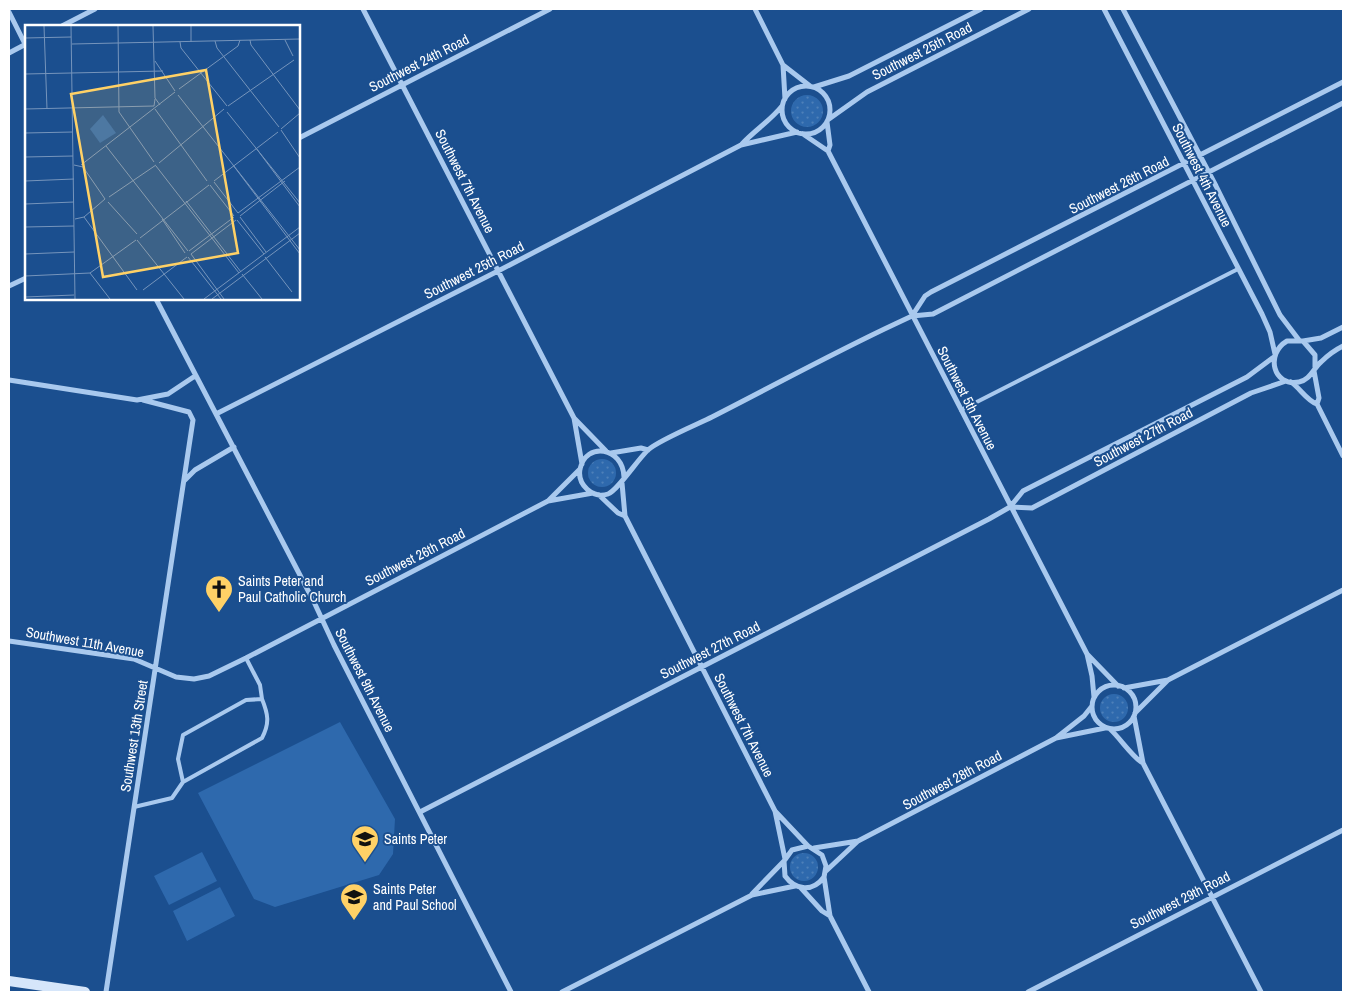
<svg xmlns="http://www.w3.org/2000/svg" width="1352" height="1001" viewBox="0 0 1352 1001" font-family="'Archivo Narrow',sans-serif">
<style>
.grass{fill:url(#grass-dots)}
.pitch{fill:#2e69ad}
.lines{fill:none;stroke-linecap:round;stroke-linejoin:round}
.lane{stroke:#a9c9ee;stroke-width:4}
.street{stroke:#a9c9ee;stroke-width:5}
.secondary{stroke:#d6e6fa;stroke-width:10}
.labels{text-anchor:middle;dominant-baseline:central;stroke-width:4;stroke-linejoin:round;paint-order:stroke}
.street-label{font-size:14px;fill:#fff;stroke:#1b4f8f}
.poi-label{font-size:14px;fill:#fff;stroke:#1b4f8f;text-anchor:start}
.inset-road{fill:none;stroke:#7695bc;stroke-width:1}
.view{fill:#ffd166;fill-opacity:0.15;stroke:#ffd166;stroke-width:2.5}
.inset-edge{fill:none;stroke:#fff;stroke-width:2.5}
</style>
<defs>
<pattern id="grass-dots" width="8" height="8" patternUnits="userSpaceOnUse" patternTransform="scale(1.25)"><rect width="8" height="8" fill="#2e69ad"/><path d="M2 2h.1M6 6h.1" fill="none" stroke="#4d80b9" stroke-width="1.8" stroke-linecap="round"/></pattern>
</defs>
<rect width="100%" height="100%" fill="#1b4f8f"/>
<path class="grass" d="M791 111a16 16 0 1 1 32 0a16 16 0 1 1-32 0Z
M588 473a14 14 0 1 1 28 0a14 14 0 1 1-28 0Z
M1100 708a14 14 0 1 1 28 0a14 14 0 1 1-28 0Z
M790 867a14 14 0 1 1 28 0a14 14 0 1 1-28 0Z"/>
<path class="pitch" d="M340 722 395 819 393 854 379 875 275 907 254 899 198 793Z
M202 852 217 881 169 905 154 876Z
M220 887 235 916 187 941 173 911Z"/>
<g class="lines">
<path class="lane" d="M961 410 1238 269
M246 658 260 685 262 699
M134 807 172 798 183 782 262 738C270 723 268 714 262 699L246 700 183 735 178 759 183 782"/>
<path class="street" d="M363 9 574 418 606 451
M755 9 783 65 785 99
M1104 9 1262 314 1270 332 1275 354
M1123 9 1216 186 1280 315 1299 340
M9 12 26 46
M62 26 95 9
M9 53 26 44
M783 65 810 86
M782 110a24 24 0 1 1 48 0a24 24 0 1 1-48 0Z
M814 87 849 76 981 9
M829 119 867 92 1029 9
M827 122 830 145 828 151
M803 134 828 151 1087 654 1092 676 1094 697
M299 138 550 9
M742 144C755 130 770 121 782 106
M9 286 26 278
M156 299 314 602 334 645 511 992
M912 316 925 296 931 292 1343 82
M1303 341 1321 338 1343 327
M1315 367V355L1303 341H1287C1265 354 1273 387 1299 382 1310 380 1313 369 1321 362 1328 355 1335 350 1343 346
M1314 371 1319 398 1317 404 1343 456
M9 380 137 400 168 394 195 376
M1291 382C1300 388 1307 401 1317 404
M216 414 498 271 741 145 797 132
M574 418 582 464
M611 453 641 448 648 450
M624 477C623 447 586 441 580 469 577 485 593 499 608 494 617 491 638 459 648 450 657 441 698 424 712 417 773 386 833 353 895 324L912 316 933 314 1343 103
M185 480 195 470 234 447
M622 483 625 516 775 811 785 859
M599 495 618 513 625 516
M548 501 580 469
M1010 507 1032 508 1251 393 1286 381
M9 641 134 659 176 677 194 679 209 676 246 658 548 501 593 493
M1087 654 1118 686
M1092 707a22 22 0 1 1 44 0a22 22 0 1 1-44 0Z
M1124 688 1168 680
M1135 713 1168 680 1343 590
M1134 716 1143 763 1261 992
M1110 729C1120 738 1134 759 1143 763
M1056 738 1105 728
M775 811 808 846
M420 812 989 519 1010 507 1023 491 1247 377 1274 357
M814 848 858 841
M826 871 858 841 1056 738 1084 716 1092 706
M824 877C813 892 796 891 785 876L784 861 792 850 808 846 822 855 826 866 824 877 830 916 869 992
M801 888 822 911 830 916
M752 894 784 861
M106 992 193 420 189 412 143 400
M562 992 752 895 795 886
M1028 992 1343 830"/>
<path class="secondary" d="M9 981 85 992"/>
</g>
<defs>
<g id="church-pin" transform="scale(1.4375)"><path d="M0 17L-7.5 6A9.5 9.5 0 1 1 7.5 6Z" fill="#ffd166" stroke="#1b4f8f"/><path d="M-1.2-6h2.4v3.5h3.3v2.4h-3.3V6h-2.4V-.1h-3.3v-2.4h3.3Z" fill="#111"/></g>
<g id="school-pin" transform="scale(1.4375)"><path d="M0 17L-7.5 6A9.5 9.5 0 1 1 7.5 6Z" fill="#ffd166" stroke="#1b4f8f"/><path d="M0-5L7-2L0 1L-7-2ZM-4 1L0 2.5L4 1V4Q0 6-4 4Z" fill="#111"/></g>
</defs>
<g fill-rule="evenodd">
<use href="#church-pin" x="219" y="589"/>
<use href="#school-pin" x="365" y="839"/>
<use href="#school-pin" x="354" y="897"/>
</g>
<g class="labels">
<g class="street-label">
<text transform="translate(922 51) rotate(-27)">Southwest 25th Road</text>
<text transform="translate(419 63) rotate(-27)">Southwest 24th Road</text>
<text transform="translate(1202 175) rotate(63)">Southwest 4th Avenue</text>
<text transform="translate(465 181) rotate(63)">Southwest 7th Avenue</text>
<text transform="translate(1119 185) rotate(-27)">Southwest 26th Road</text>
<text transform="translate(474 270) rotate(-27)">Southwest 25th Road</text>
<text transform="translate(967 398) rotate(63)">Southwest 5th Avenue</text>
<text transform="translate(1143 437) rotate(-28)">Southwest 27th Road</text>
<text transform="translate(415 557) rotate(-27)">Southwest 26th Road</text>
<text transform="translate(85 642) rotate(10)">Southwest 11th Avenue</text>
<text transform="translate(710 650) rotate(-27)">Southwest 27th Road</text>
<text transform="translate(365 680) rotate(63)">Southwest 9th Avenue</text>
<text transform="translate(744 725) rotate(63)">Southwest 7th Avenue</text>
<text transform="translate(134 736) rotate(-81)">Southwest 13th Street</text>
<text transform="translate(952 780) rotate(-28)">Southwest 28th Road</text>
<text transform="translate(1180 900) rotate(-27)">Southwest 29th Road</text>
</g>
<g class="poi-label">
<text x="238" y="581">Saints Peter and<tspan x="238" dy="16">Paul Catholic Church</tspan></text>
<text x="384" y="839">Saints Peter</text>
<text x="373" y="889">Saints Peter<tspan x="373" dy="16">and Paul School</tspan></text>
</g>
</g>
<g transform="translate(25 25)">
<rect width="275" height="275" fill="#1b4f8f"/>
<path d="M78 90 91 108 75 118 65 104Z" fill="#2e69ad"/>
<path class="inset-road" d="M19 1 22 84M46 1 50 274M93 1 94 87 129 137M128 1 130 73 135 80M166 1V17M0 13 46 12M225 15 226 20 275 85M260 15 268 31M190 16 192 23 254 102M155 17 156 23 202 81M47 19 275 14M130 36 150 66M0 49 138 46M154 64 213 21 215 15M153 70 275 225M203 81 269 35M0 84 129 81 130 74M130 84 182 156M202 87 275 178M256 104 275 88M256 105 275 133M0 108 48 107M81 121 163 226M231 123 275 182M0 132 48 131M134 138 199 84M49 140 58 142 80 174M56 140 150 67M208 140 275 229M131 141 214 248M0 156 49 154M189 156 253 107M189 157 213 188M185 160 209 191M84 172 131 140M161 176 216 247M83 177 112 209M0 179 49 177M213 188 275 142M215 191 260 156M59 192 112 265M215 192 241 227M50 194 59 192 80 174M137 194 160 228M212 195 239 229M0 202 49 201M115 213 184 160M112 215 159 274M164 226 209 192M0 229 49 227M166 229 211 195M166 229 199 274M163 232 196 274M240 232 267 267M65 248 111 215M65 248 85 274M217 249 237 274M0 251 65 248M118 265 162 232M0 272 49 270M179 274 275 202M187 274 275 208"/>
<path class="view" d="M181 45 213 228 78 252 46 69Z"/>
<rect width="275" height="275" class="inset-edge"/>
</g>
<rect width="1352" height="1001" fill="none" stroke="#ffffff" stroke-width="20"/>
</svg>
